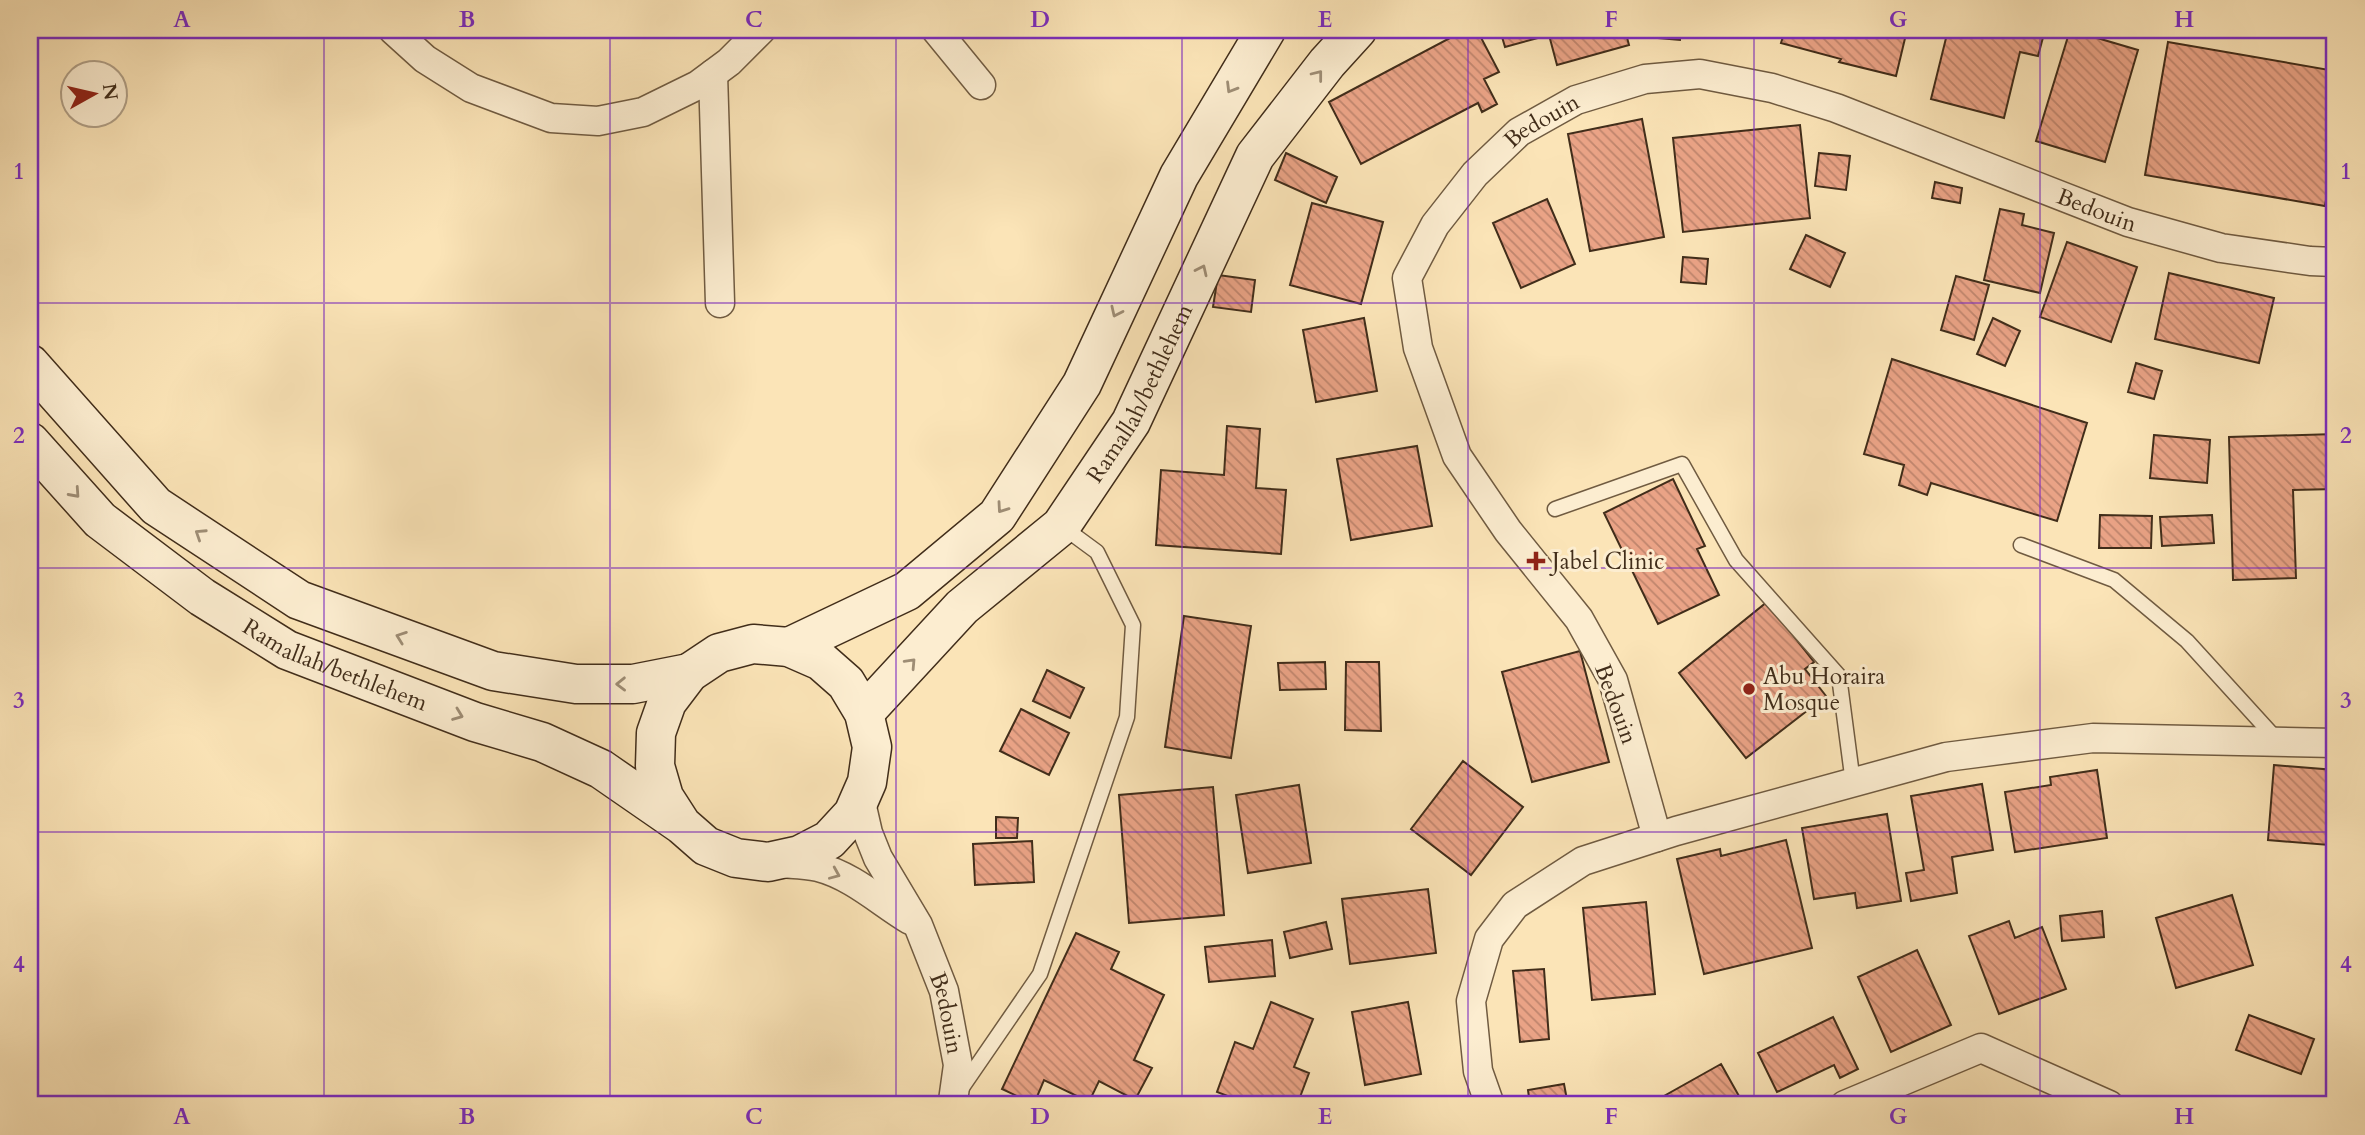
<svg xmlns="http://www.w3.org/2000/svg" width="2365" height="1135" viewBox="0 0 2365 1135" font-family="Cardo,serif">
<style>
.building{fill:url(#building-back-hatch);stroke:#412d1a;stroke-width:2}
.lines{fill:none;stroke-linecap:round;stroke-linejoin:round}
.service-casing{stroke:#705b41;stroke-width:17}
.minor-casing{stroke:#705b41;stroke-width:31}
.secondary-casing{stroke:#412d1a;stroke-width:41}
.service{stroke:#fcedd0;stroke-width:14}
.minor{stroke:#fcedd0;stroke-width:28}
.secondary{stroke:#fcedd0;stroke-width:38}
.oneway{stroke:#9e8d75}
.grid{fill:none;stroke:#7b2cbf;stroke-width:2;stroke-opacity:0.55}
.poi-dot{fill:#8f2418;stroke:#fcedd0;stroke-width:2.5}
.labels{text-anchor:middle;dominant-baseline:central;stroke-width:6;stroke-linejoin:round;paint-order:stroke}
.street-label{font-size:23px;fill:#412d1a;stroke:#fcedd0}
.poi-label{font-size:23px;fill:#412d1a;stroke:#fcedd0;text-anchor:start}
.neatline{fill:none;stroke:#7b2cbf;stroke-width:2.5}
.grid-label{font-size:23px;text-anchor:middle;font-weight:bold;fill:#7b2cbf}
</style>
<defs>
<pattern id="building-back-hatch" width="6" height="6" patternUnits="userSpaceOnUse" patternTransform="scale(1.75)"><rect width="6" height="6" fill="#eaa386"/><path d="M-1 5l2 2M0 0l6 6M5-1l2 2" fill="none" stroke="#bf856d"/></pattern>
</defs>
<rect width="100%" height="100%" fill="#fbe4b7"/>
<filter id="stains"><feTurbulence type="fractalNoise" baseFrequency=".00286" numOctaves="4"/><feColorMatrix values="0 0 0 0 .2 0 0 0 0 .09 0 0 0 0 .02 0 0 0 .5 -.17"/></filter>
<radialGradient id="worn" r=".72"><stop offset=".6" stop-color="#630" stop-opacity="0"/><stop offset="1" stop-color="#630" stop-opacity=".3"/></radialGradient>
<path class="building" d="M1465 30H1477L1499 72 1484 79 1497 104 1482 112 1478 103 1361 164 1329 102Z
M1500 30H1625L1629 45 1557 65 1549 35 1505 47Z
M1635 30H1681L1680 40 1635 36Z
M1785 30H1907L1896 76 1839 62 1841 59 1781 43Z
M1948 30H2045L2038 56 2020 52 2004 118 1931 99Z
M2070 30 2138 50 2105 162 2036 141Z
M2168 42 2335 71V144L2325 206 2145 175Z
M1642 119 1664 237 1590 251 1568 134Z
M1800 125 1810 218 1683 232 1673 138Z
M1286 153 1337 177 1326 203 1275 180Z
M1819 153 1850 156 1846 190 1815 186Z
M1935 182 1962 188 1960 203 1932 198Z
M1547 199 1575 264 1521 288 1493 223Z
M1312 203 1383 222 1361 304 1290 285Z
M2000 209 2024 214 2022 225 2054 233 2040 293 1984 280Z
M1806 235 1845 253 1830 287 1790 269Z
M2067 242 2137 267 2111 342 2040 317Z
M1683 257 1708 259 1706 284 1681 282Z
M2169 273 2274 298 2259 363 2155 339Z
M1218 275 1255 280 1251 312 1213 307Z
M1956 276 1989 285 1974 340 1941 330Z
M1364 318 1377 391 1316 402 1303 330Z
M1993 318 2020 331 2005 366 1977 354Z
M1892 359 2087 423 2057 521 1931 483 1927 495 1899 485 1904 465 1864 454Z
M2136 363 2162 371 2154 399 2128 392Z
M1227 426 1260 429 1256 488 1286 490 1281 554 1156 545 1161 470 1224 475Z
M2335 434V489L2293 490 2296 578 2233 580 2229 437Z
M2154 435 2210 440 2207 483 2150 478Z
M1417 446 1432 526 1351 540 1337 459Z
M1673 479 1705 546 1697 549 1719 595 1658 624 1604 513Z
M2100 515 2152 516 2151 548H2099Z
M2212 515 2214 543 2162 546 2160 517Z
M1767 602 1814 662 1805 669 1826 696 1746 758 1679 673Z
M1184 616 1251 626 1231 758 1165 747Z
M1580 651 1609 762 1532 782 1502 672Z
M1325 662 1326 689 1280 690 1278 663Z
M1346 662H1379L1381 731 1345 730Z
M1047 670 1084 688 1070 718 1033 701Z
M1021 709 1069 733 1049 775 1000 751Z
M1463 761 1523 807 1471 875 1411 829Z
M2274 765 2335 770 2329 845 2268 840Z
M2097 770 2107 838 2015 852 2005 792 2051 785 2050 777Z
M1982 784 1993 850 1952 857 1957 893 1911 901 1906 873 1924 870 1911 796Z
M1299 785 1311 863 1248 873 1236 795Z
M1213 787 1224 915 1129 923 1119 795Z
M1887 814 1901 901 1857 908 1855 893 1814 899 1802 828Z
M996 817 1018 818 1017 838H996Z
M1786 840 1812 948 1704 974 1677 859 1720 849 1721 856Z
M1032 841 1034 882 975 885 973 844Z
M1428 889 1436 953 1350 964 1342 899Z
M2232 895 2253 965 2176 988 2156 918Z
M1646 902 1655 994 1592 1000 1583 908Z
M2102 911 2104 937 2062 941 2060 916Z
M2009 921 2015 938 2042 927 2066 989 1999 1014 1969 936Z
M1326 922 1332 949 1290 958 1284 932Z
M1076 933 1119 952 1111 969 1164 995 1134 1060 1152 1068 1135 1100 1099 1081 1089 1102 1044 1080 1034 1104 1002 1089Z
M1272 940 1275 976 1209 982 1205 947Z
M1917 950 1951 1025 1891 1052 1858 977Z
M1544 969 1549 1039 1520 1042 1513 971Z
M1271 1002 1313 1019 1294 1067 1309 1073 1297 1105H1251L1217 1092 1235 1042 1253 1049Z
M1408 1002 1421 1074 1365 1085 1352 1012Z
M2249 1015 2314 1039 2301 1074 2236 1050Z
M1833 1017 1858 1069 1840 1078 1834 1065 1777 1092 1758 1053Z
M1721 1064 1744 1105H1648Z
M1564 1084 1568 1105H1530L1528 1090Z"/>
<g class="lines">
<g class="service-casing">
<path id="service" d="M1555 509 1682 464 1736 560 1839 676 1853 783
M2021 545 2114 580 2187 641 2278 741
M961 1089 1040 974 1127 717 1133 625 1097 552 1063 527"/>
</g>
<g class="minor-casing">
<g id="minor">
<path d="M393 30 425 59 471 88 551 118 598 121 643 112 698 85 729 62 761 30"/>
<path d="M936 30 981 85"/>
<path d="M713 74 720 303"/>
<path id="s1" d="M860 798 868 833 878 858 918 925 944 991 958 1065 953 1101 954 1105"/>
<path id="s2" d="M1657 837 1613 680 1579 619 1508 531 1457 456 1418 348 1407 278 1435 225 1475 174 1519 132 1576 100 1645 79 1700 74 1772 88 1836 108 2128 222 2221 248 2310 261 2335 262"/>
<path d="M780 863C792 864 806 864 818 867 853 876 880 902 910 920"/>
<path d="M1490 1105 1478 1071 1471 1001 1489 939 1515 905 1583 861 1676 831 1946 757 2093 738 2335 743"/>
<path d="M1845 1105 1981 1048 2109 1105"/>
</g>
</g>
<g class="secondary-casing">
<g id="secondary">
<path d="M30 364 156 506 299 600 493 671 576 684H633L689 673"/>
<path id="s3" d="M30 442 100 520 202 597 287 650 475 722 542 742 601 769 682 825 706 846 736 858 768 862 800 855 829 840 853 814 867 782 872 747 864 713 846 683 821 661 789 647 753 644 719 653 689 673 667 702 656 733 655 766 664 797 682 825"/>
<path d="M789 647 907 591 997 516 1082 384 1179 176 1266 30"/>
<path id="s4" d="M864 713 962 607 1061 526 1131 422 1255 156 1327 63 1357 30"/>
</g>
</g>
<use href="#service" class="service"/>
<use href="#minor" class="minor"/>
<use href="#secondary" class="secondary"/>
</g>
<defs><path id="oneway-chevron" d="M-2-3.5L2.5 0L-2 3.5" fill="none" stroke-width="1.6" stroke-linecap="round" stroke-linejoin="round" transform="scale(1.75)"/></defs>
<g class="oneway">
<use href="#oneway-chevron" transform="translate(1318 75) rotate(-52)"/>
<use href="#oneway-chevron" transform="translate(1231 88) rotate(121)"/>
<use href="#oneway-chevron" transform="translate(1202 270) rotate(-65)"/>
<use href="#oneway-chevron" transform="translate(1116 312) rotate(115)"/>
<use href="#oneway-chevron" transform="translate(75 493) rotate(48)"/>
<use href="#oneway-chevron" transform="translate(1002 508) rotate(125)"/>
<use href="#oneway-chevron" transform="translate(200 534) rotate(-147)"/>
<use href="#oneway-chevron" transform="translate(401 637) rotate(-160)"/>
<use href="#oneway-chevron" transform="translate(911 663) rotate(-47)"/>
<use href="#oneway-chevron" transform="translate(621 684) rotate(179)"/>
<use href="#oneway-chevron" transform="translate(458 715) rotate(21)"/>
<use href="#oneway-chevron" transform="translate(835 874) rotate(23)"/>
</g>
<path class="grid" d="M324 30V1105M610 30V1105M896 30V1105M1182 30V1105M1468 30V1105M1754 30V1105M2040 30V1105M30 303H2335M30 568H2335M30 832H2335"/>
<g class="poi-dot">
<path d="M1532.5 550.5h7v7h7v7h-7v7h-7v-7h-7v-7h7z"/>
<circle cx="1749" cy="689" r="7"/>
</g>
<g class="labels">
<g class="street-label">
<text stroke="none"><textPath href="#s2" startOffset="833">Bedouin</textPath></text>
<text stroke="none"><textPath href="#s2" startOffset="1421">Bedouin</textPath></text>
<text stroke="none"><textPath href="#s4" startOffset="427">Ramallah/bethlehem</textPath></text>
<text stroke="none"><textPath href="#s3" startOffset="383">Ramallah/bethlehem</textPath></text>
<text transform="translate(1616 704) rotate(70)">Bedouin</text>
<text stroke="none"><textPath href="#s1" startOffset="234">Bedouin</textPath></text>
</g>
<g class="poi-label">
<text x="1552" y="561">Jabel Clinic</text>
<text x="1763" y="676">Abu Horaira<tspan x="1763" dy="26">Mosque</tspan></text>
</g>
</g>
<rect width="2365" height="1135" fill="none" stroke="#fbe4b7" stroke-width="77"/>
<g transform="translate(94 94) rotate(82)"><circle r="33" fill="#fcedd0" stroke="#b1a087" stroke-width="2"/>
<path d="M0-5L12 26L0 18L-12 26Z" fill="#8f2418"/>
<text y="-10" font-size="19" font-weight="bold" text-anchor="middle" fill="#412d1a">N</text>
</g>
<rect x="38" y="38" width="2288" height="1058" class="neatline"/>
<g class="grid-label">
<text x="182" y="27">A</text>
<text x="467" y="27">B</text>
<text x="754" y="27">C</text>
<text x="1040" y="27">D</text>
<text x="1325" y="27">E</text>
<text x="1611" y="27">F</text>
<text x="1898" y="27">G</text>
<text x="2184" y="27">H</text>
<text x="19" y="179">1</text>
<text x="2346" y="179">1</text>
<text x="19" y="443">2</text>
<text x="2346" y="443">2</text>
<text x="19" y="708">3</text>
<text x="2346" y="708">3</text>
<text x="19" y="972">4</text>
<text x="2346" y="972">4</text>
<text x="182" y="1124">A</text>
<text x="467" y="1124">B</text>
<text x="754" y="1124">C</text>
<text x="1040" y="1124">D</text>
<text x="1325" y="1124">E</text>
<text x="1611" y="1124">F</text>
<text x="1898" y="1124">G</text>
<text x="2184" y="1124">H</text>
</g>
<rect width="100%" height="100%" filter="url(#stains)"/>
<rect width="100%" height="100%" fill="url(#worn)"/>
</svg>
